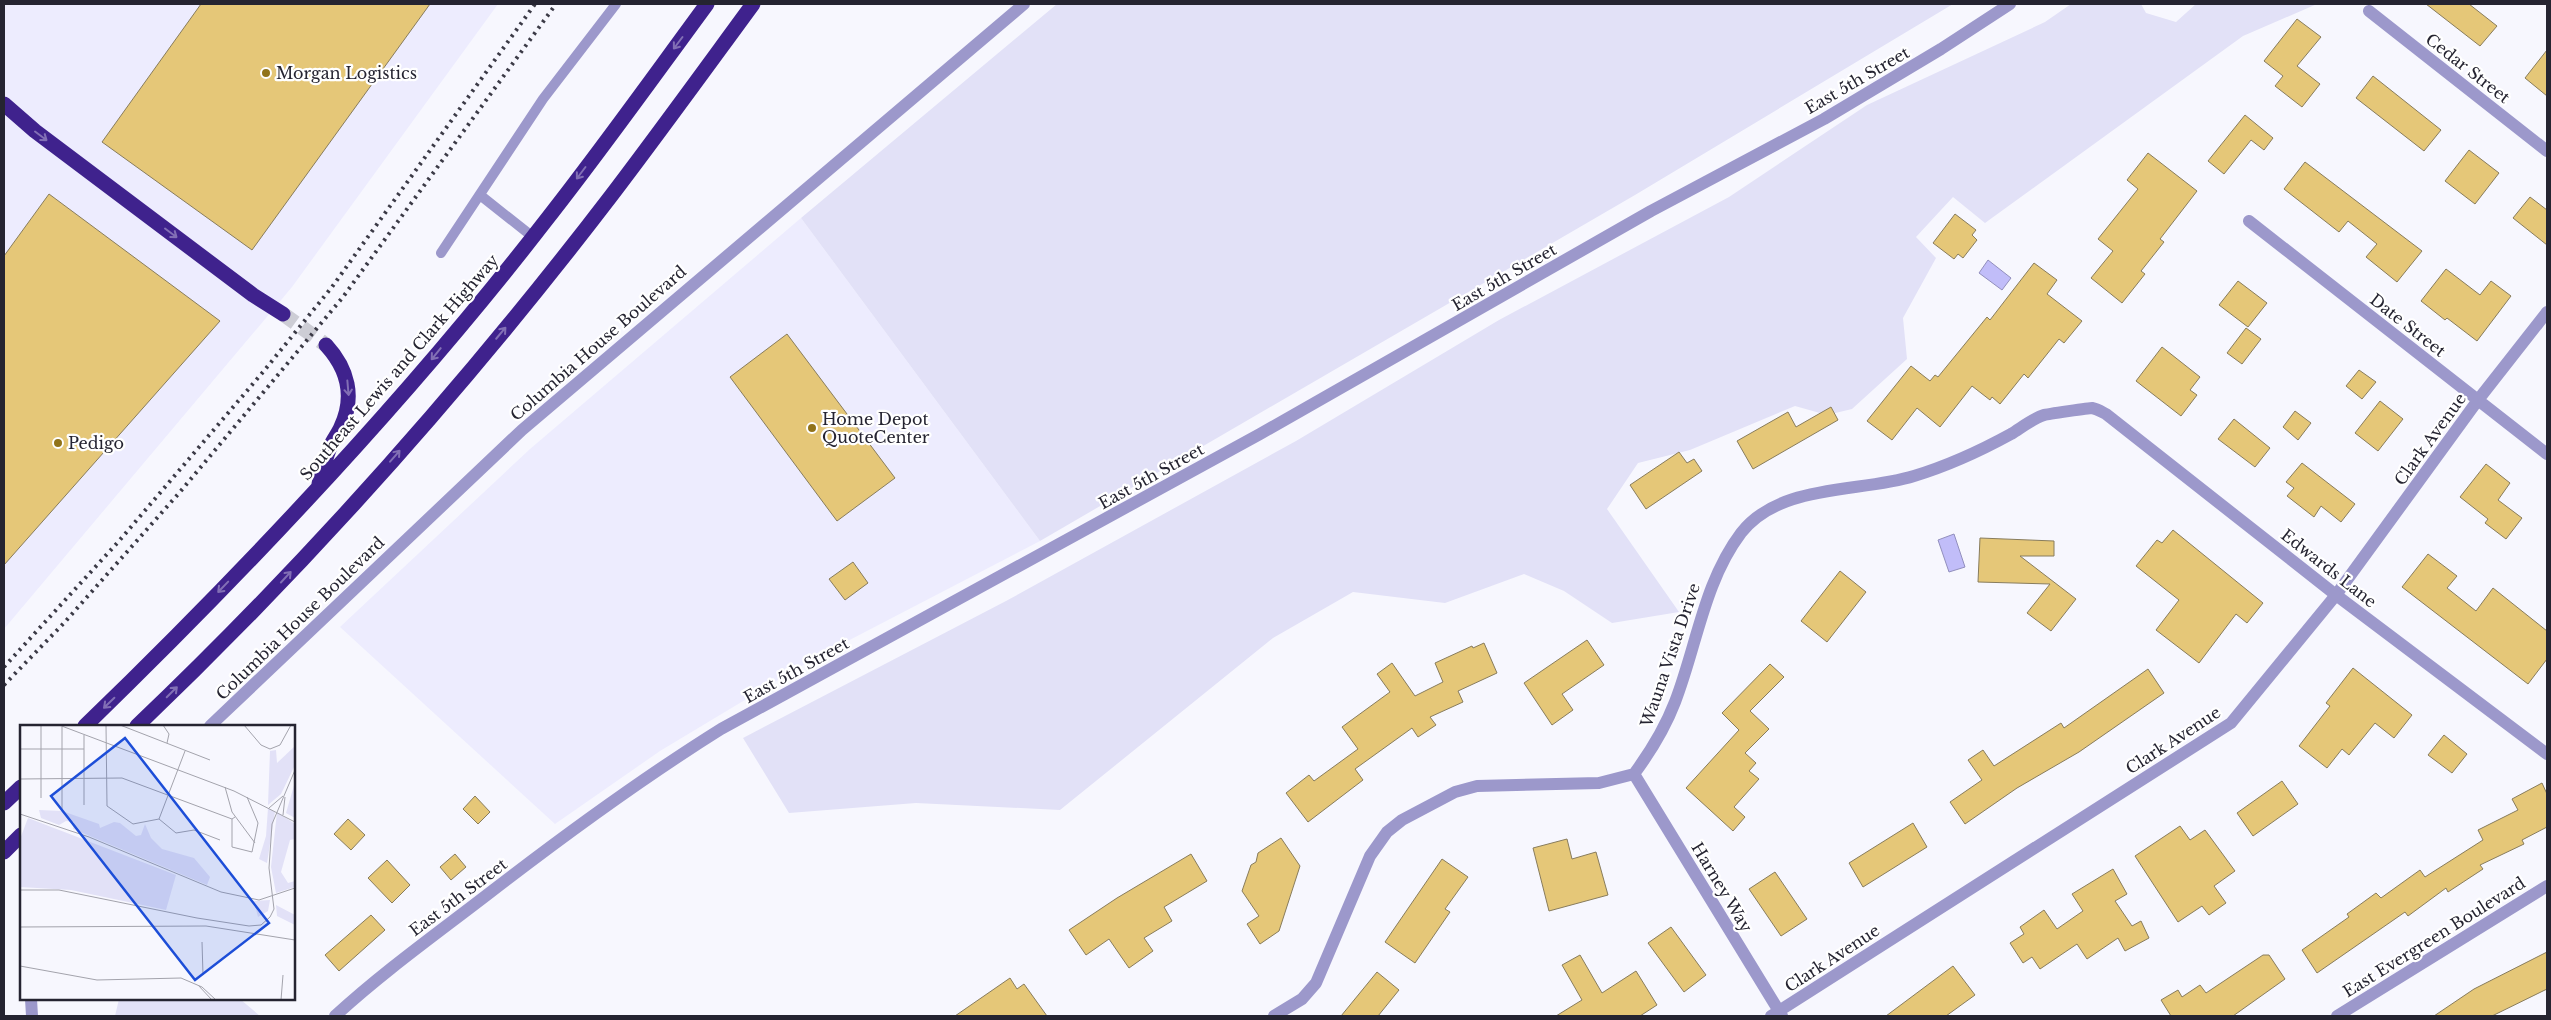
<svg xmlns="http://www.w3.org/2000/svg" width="2551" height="1020" viewBox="0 0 2551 1020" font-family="'Libre Baskerville',serif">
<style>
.built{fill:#edecfe}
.green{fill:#e2e1f7}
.water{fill:#c1bdf9;stroke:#928fbd}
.building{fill:#e5c778;stroke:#887c5c}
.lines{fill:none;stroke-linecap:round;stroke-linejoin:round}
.motorway-tunnel{stroke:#cdcdd5;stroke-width:15;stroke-dasharray:15 8;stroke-linecap:butt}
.service{stroke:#9c98cb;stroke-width:10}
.minor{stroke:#9c98cb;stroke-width:12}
.tertiary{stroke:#9c98cb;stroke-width:12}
.motorway{stroke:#3f228d;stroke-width:15}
.rail{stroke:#3b3a46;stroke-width:4;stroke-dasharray:2.5 5;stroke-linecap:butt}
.oneway{stroke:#826fb5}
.poi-dot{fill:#917319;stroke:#fff;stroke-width:2}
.labels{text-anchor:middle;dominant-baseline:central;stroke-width:4.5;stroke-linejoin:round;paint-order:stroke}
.street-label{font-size:16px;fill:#252431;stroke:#fff}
.poi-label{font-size:16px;fill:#252431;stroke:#fff;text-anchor:start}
.inset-road{fill:none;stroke:#a3a3ac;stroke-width:1}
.view{fill:#1d4ed8;fill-opacity:0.15;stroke:#1d4ed8;stroke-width:2.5}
.inset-edge{fill:none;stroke:#252431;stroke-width:2.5}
</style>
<rect width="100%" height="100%" fill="#f7f7fe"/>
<path class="built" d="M4 4H498L292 287 4 629Z
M801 218 1040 541 813 659 660 751 555 824 340 627 530 449Z"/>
<path class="green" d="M1057 4H1953L1635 195 1040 541 801 218Z
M2071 4H2141L2146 13 2176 22 2196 4H2317L2243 36 1985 223 1953 197 1916 237 1936 258 1903 318 1907 359 1852 409 1827 415 1795 406 1690 450 1638 463 1607 509 1679 612 1612 623 1564 591 1524 574 1445 603 1353 592 1273 638 1060 810 916 803 789 813 743 738 1006 601 1296 441 1499 320 1729 197 1867 105 2045 22Z
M119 999H240L260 1016H115Z"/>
<path class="water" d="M1988 260 2011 278 2002 290 1979 273Z
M1954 534 1965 567 1949 572 1938 540Z"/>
<path class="building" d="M201 4H430L252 250 102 142Z
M2426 4H2469L2497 26 2480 46Z
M2297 19 2321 37 2297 66 2320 84 2302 107 2275 86 2283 76 2264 61Z
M2547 50V96L2525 78Z
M2373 76 2441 130 2424 151 2356 98Z
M2245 115 2273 138 2264 150 2251 140 2224 174 2208 161Z
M2469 150 2499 173 2475 204 2445 181Z
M2148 153 2197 191 2160 239 2164 242 2141 271 2145 274 2122 303 2091 278 2113 251 2098 239 2138 189 2127 180Z
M2305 162 2422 251 2397 282 2366 257 2377 244 2348 221 2339 232 2284 189Z
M49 194 220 321 4 565V256Z
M2530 197 2547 210V245L2513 218Z
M1955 214 1976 230 1972 235 1977 240 1963 258 1958 254 1954 259 1933 243Z
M2034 263 2057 280 2047 294 2082 321 2064 343 2059 339 2028 378 2024 374 2000 404 1992 397 1990 400 1972 386 1940 427 1917 408 1892 440 1867 421 1911 366 1930 381 1935 375 1938 377 1987 317 1990 320Z
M2446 269 2480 295 2491 281 2511 296 2477 341 2447 318 2445 320 2421 301Z
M2238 281 2267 303 2248 327 2219 305Z
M2246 328 2261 339 2242 364 2227 353Z
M787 334 895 478 837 521 730 377Z
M2162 347 2200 377 2190 390 2197 395 2181 416 2136 381Z
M2359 370 2376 382 2362 399 2346 386Z
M2380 401 2403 419 2378 451 2355 433Z
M1831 407 1838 420 1753 469 1737 441 1788 412 1796 427Z
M2295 411 2311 423 2298 440 2283 427Z
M2234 419 2270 448 2255 467 2218 439Z
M1679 452 1687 463 1694 459 1702 471 1646 509 1630 485Z
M2302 463 2355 504 2341 522 2321 506 2314 517 2287 496 2294 488 2286 482Z
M2486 464 2510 483 2498 500 2522 518 2506 539 2485 523 2488 519 2460 497Z
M2173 530 2263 603 2247 623 2236 614 2199 663 2156 630 2179 600 2136 566 2157 540 2162 543Z
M1980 538 2054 541V556H2020L2076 599 2051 631 2027 613 2050 584 1978 582Z
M2428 554 2457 576 2447 588 2476 611 2493 588 2547 631V659L2528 684 2402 587Z
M853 562 868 583 845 600 829 579Z
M1840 571 1866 592 1827 642 1801 621Z
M1587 640 1604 665 1562 694 1573 710 1552 725 1524 683Z
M1484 643 1497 673 1458 691 1463 702 1430 717 1436 725 1418 737 1412 728 1355 769 1363 780 1308 822 1286 793 1309 775 1314 781 1358 749 1342 727 1390 692 1377 674 1392 663 1415 696 1443 682 1435 663 1472 646 1473 648Z
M1770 664 1784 677 1750 711 1769 729 1745 753 1756 763 1749 771 1759 779 1734 807 1745 817 1733 831 1686 788 1739 730 1722 713Z
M2353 668 2412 715 2394 738 2375 723 2349 755 2342 749 2327 768 2299 746 2330 706 2326 703Z
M2148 669 2164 693 2079 752 2017 788 1965 824 1950 802 1982 780 1968 760 1983 750 1994 766 2061 723 2064 728Z
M2444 735 2467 754 2452 773 2428 755Z
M2282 781 2298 804 2253 836 2237 813Z
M2542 783 2547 794V827L2522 840 2524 844 2480 865 2483 869 2448 892 2446 888 2408 916 2405 912 2317 973 2302 950 2349 917 2347 914 2376 893 2381 898 2420 870 2425 877 2483 840 2478 830 2518 810 2512 799Z
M475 796 490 812 478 824 463 809Z
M348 819 365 835 351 850 334 834Z
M1913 823 1927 847 1863 887 1849 863Z
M2180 826 2190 840 2205 830 2235 871 2214 886 2226 903 2209 915 2202 906 2178 922 2135 856Z
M1281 838 1300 866 1279 931 1260 944 1247 924 1259 916 1242 891 1251 865 1256 862 1258 853Z
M1567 839 1572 859 1596 852 1608 895 1549 911 1533 848Z
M455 854 466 867 451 880 440 867Z
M1191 854 1207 881 1164 907 1172 921 1144 938 1153 951 1129 968 1109 939 1086 955 1069 930 1117 898Z
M1442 859 1468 877 1445 909 1450 912 1415 963 1385 942Z
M387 860 410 885 392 903 368 878Z
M2113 869 2127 894 2115 901 2132 926 2141 921 2149 938 2125 951 2118 938 2087 959 2077 944 2040 969 2032 957 2023 963 2010 943 2024 934 2020 927 2044 910 2057 929 2083 911 2072 894Z
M1775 872 1807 919 1781 936 1749 889Z
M371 915 385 930 339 971 325 955Z
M1671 927 1706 975 1684 992 1648 943Z
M2547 952V989L2492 1016H2434L2474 989Z
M1580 955 1602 993 1636 971 1657 1005 1640 1016H1556L1582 1000 1562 965Z
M2263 955H2269L2285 979 2233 1016H2171L2161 1000 2178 990 2182 997 2200 985 2206 993Z
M1953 966 1975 995 1946 1016H1886Z
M1377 972 1399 990 1378 1016H1341Z
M1010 978 1017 989 1024 984 1047 1016H955Z"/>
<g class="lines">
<path class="motorway-tunnel" d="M283 314 326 345"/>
<path class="service" d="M480 195 533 237
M441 253 543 99 616 4"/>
<path class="minor" d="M2369 11 2547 151
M2249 221 2547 454
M1634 774 1782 1016
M1274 1016 1302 999 1316 983 1370 856 1387 832 1402 820 1455 792 1477 786 1599 783 1634 774C1651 751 1665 728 1675 702 1697 645 1704 582 1741 533 1780 483 1859 493 1914 476 1947 466 1980 451 2011 434 2021 428 2032 419 2044 415 2047 414 2090 408 2092 408 2097 409 2102 412 2106 414L2336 595 2547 754
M1771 1016 2231 723 2336 595 2478 400 2547 312"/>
<path class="tertiary" d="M210 726 522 430 1024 4
M31 999 32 1016
M335 1016C384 971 439 932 492 891 566 834 641 779 721 729L1260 434 1651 211 1824 119 1941 49 2010 4
M2337 1016 2547 886"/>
<path class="motorway" d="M4 104 35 131 253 295 283 314
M319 484C322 472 325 459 330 447 333 440 338 434 341 427 355 397 348 369 326 345
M85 726C249 567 407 400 547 219 602 149 654 76 707 4
M137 726C308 563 467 384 611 196 659 133 706 68 753 4
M4 803 21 787
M4 852 21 835"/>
<path class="rail" d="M4 667 119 541 263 372 332 287 535 4
M4 685 64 623 180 492 343 297 556 4"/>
</g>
<defs><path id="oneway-shaft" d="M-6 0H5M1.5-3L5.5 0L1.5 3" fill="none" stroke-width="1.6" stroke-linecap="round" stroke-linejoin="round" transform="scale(1.25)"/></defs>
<g class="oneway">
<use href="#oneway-shaft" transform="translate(678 43) rotate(127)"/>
<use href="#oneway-shaft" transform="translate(41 136) rotate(37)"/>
<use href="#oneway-shaft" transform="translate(581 173) rotate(127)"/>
<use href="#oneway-shaft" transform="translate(171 233) rotate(37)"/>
<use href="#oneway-shaft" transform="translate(501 333) rotate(-50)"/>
<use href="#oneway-shaft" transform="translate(436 354) rotate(129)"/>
<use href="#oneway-shaft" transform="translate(348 388) rotate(85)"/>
<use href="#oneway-shaft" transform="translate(395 456) rotate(-49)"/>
<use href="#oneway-shaft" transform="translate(286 577) rotate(-47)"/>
<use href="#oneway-shaft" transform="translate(223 587) rotate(134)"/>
<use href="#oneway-shaft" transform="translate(172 692) rotate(-45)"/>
<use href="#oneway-shaft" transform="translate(109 703) rotate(136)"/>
</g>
<g class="poi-dot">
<circle cx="266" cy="73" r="5"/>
<circle cx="812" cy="428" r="5"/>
<circle cx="58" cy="443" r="5"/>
</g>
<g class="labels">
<g class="street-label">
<text transform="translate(2468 68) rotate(38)">Cedar Street</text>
<text transform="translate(1857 80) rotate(-30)">East 5th Street</text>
<text transform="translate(1504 277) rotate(-30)">East 5th Street</text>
<text transform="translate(2408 325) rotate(38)">Date Street</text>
<text transform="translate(598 343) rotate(-41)">Columbia House Boulevard</text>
<text transform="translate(399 367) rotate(-49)">Southeast Lewis and Clark Highway</text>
<text transform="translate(2430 439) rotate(-54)">Clark Avenue</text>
<text transform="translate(1151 476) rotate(-29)">East 5th Street</text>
<text transform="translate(2329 568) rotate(38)">Edwards Lane</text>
<text transform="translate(300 618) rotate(-44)">Columbia House Boulevard</text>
<text transform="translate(1670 655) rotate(-71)">Wauna Vista Drive</text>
<text transform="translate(796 670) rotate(-29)">East 5th Street</text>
<text transform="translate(2173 740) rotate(-33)">Clark Avenue</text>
<text transform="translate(1722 887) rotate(59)">Harney Way</text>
<text transform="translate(458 897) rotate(-37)">East 5th Street</text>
<text transform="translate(2434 937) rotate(-32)">East Evergreen Boulevard</text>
<text transform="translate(1832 958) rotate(-33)">Clark Avenue</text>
</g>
<g class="poi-label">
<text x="276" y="73">Morgan Logistics</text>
<text x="822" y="419">Home Depot<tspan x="822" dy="18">QuoteCenter</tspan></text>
<text x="68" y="443">Pedigo</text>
</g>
</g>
<g transform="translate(20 725)">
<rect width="275" height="275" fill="#f7f7fe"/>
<path d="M275 21V40L261 69 248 80 250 26 256 25 257 38ZM275 57V93L266 88ZM248 83 255 87 247 138 239 134 246 111ZM19 85 42 86 79 99 80 103 94 97 100 98 116 111 121 110 125 99 131 113 142 124 174 133 190 152 187 160 53 104 54 97 46 96 39 100 21 93ZM257 87 275 99V114L270 115 261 147 268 158 275 156V162L256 168 251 142ZM8 93 156 150 146 185 51 165 0 162V114ZM250 175 248 186 238 192 234 176ZM256 180 275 190V200L257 191Z" fill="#e2e1f7"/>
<path class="inset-road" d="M21 0V73M39 0 214 66 275 97M86 0 87 81 113 99 139 94 156 108 174 105 200 115M100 0 190 35M143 0 149 9 147 18M224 0 241 20 250 24 260 20 271 0M0 24H64M0 54 102 53 212 94 215 92M205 62 212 87 235 118M64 80V10M249 83 263 71M42 84V2M0 89 69 112 201 167 239 175 275 163M263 90 265 72M139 94 165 26M212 94V122L232 127 238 98 227 72M0 165H39L177 193 229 201 241 200 250 192 254 184 249 143 252 99 275 45M0 202 186 201 275 215M182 217 183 250M0 241 77 255 161 253 182 262 196 275M178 260 192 275M261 275 263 250"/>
<path class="view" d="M105 13 249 198 175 255 31 71Z"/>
<rect width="275" height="275" class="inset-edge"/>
</g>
<rect width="2551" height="1020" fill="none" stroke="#252431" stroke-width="10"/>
</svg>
